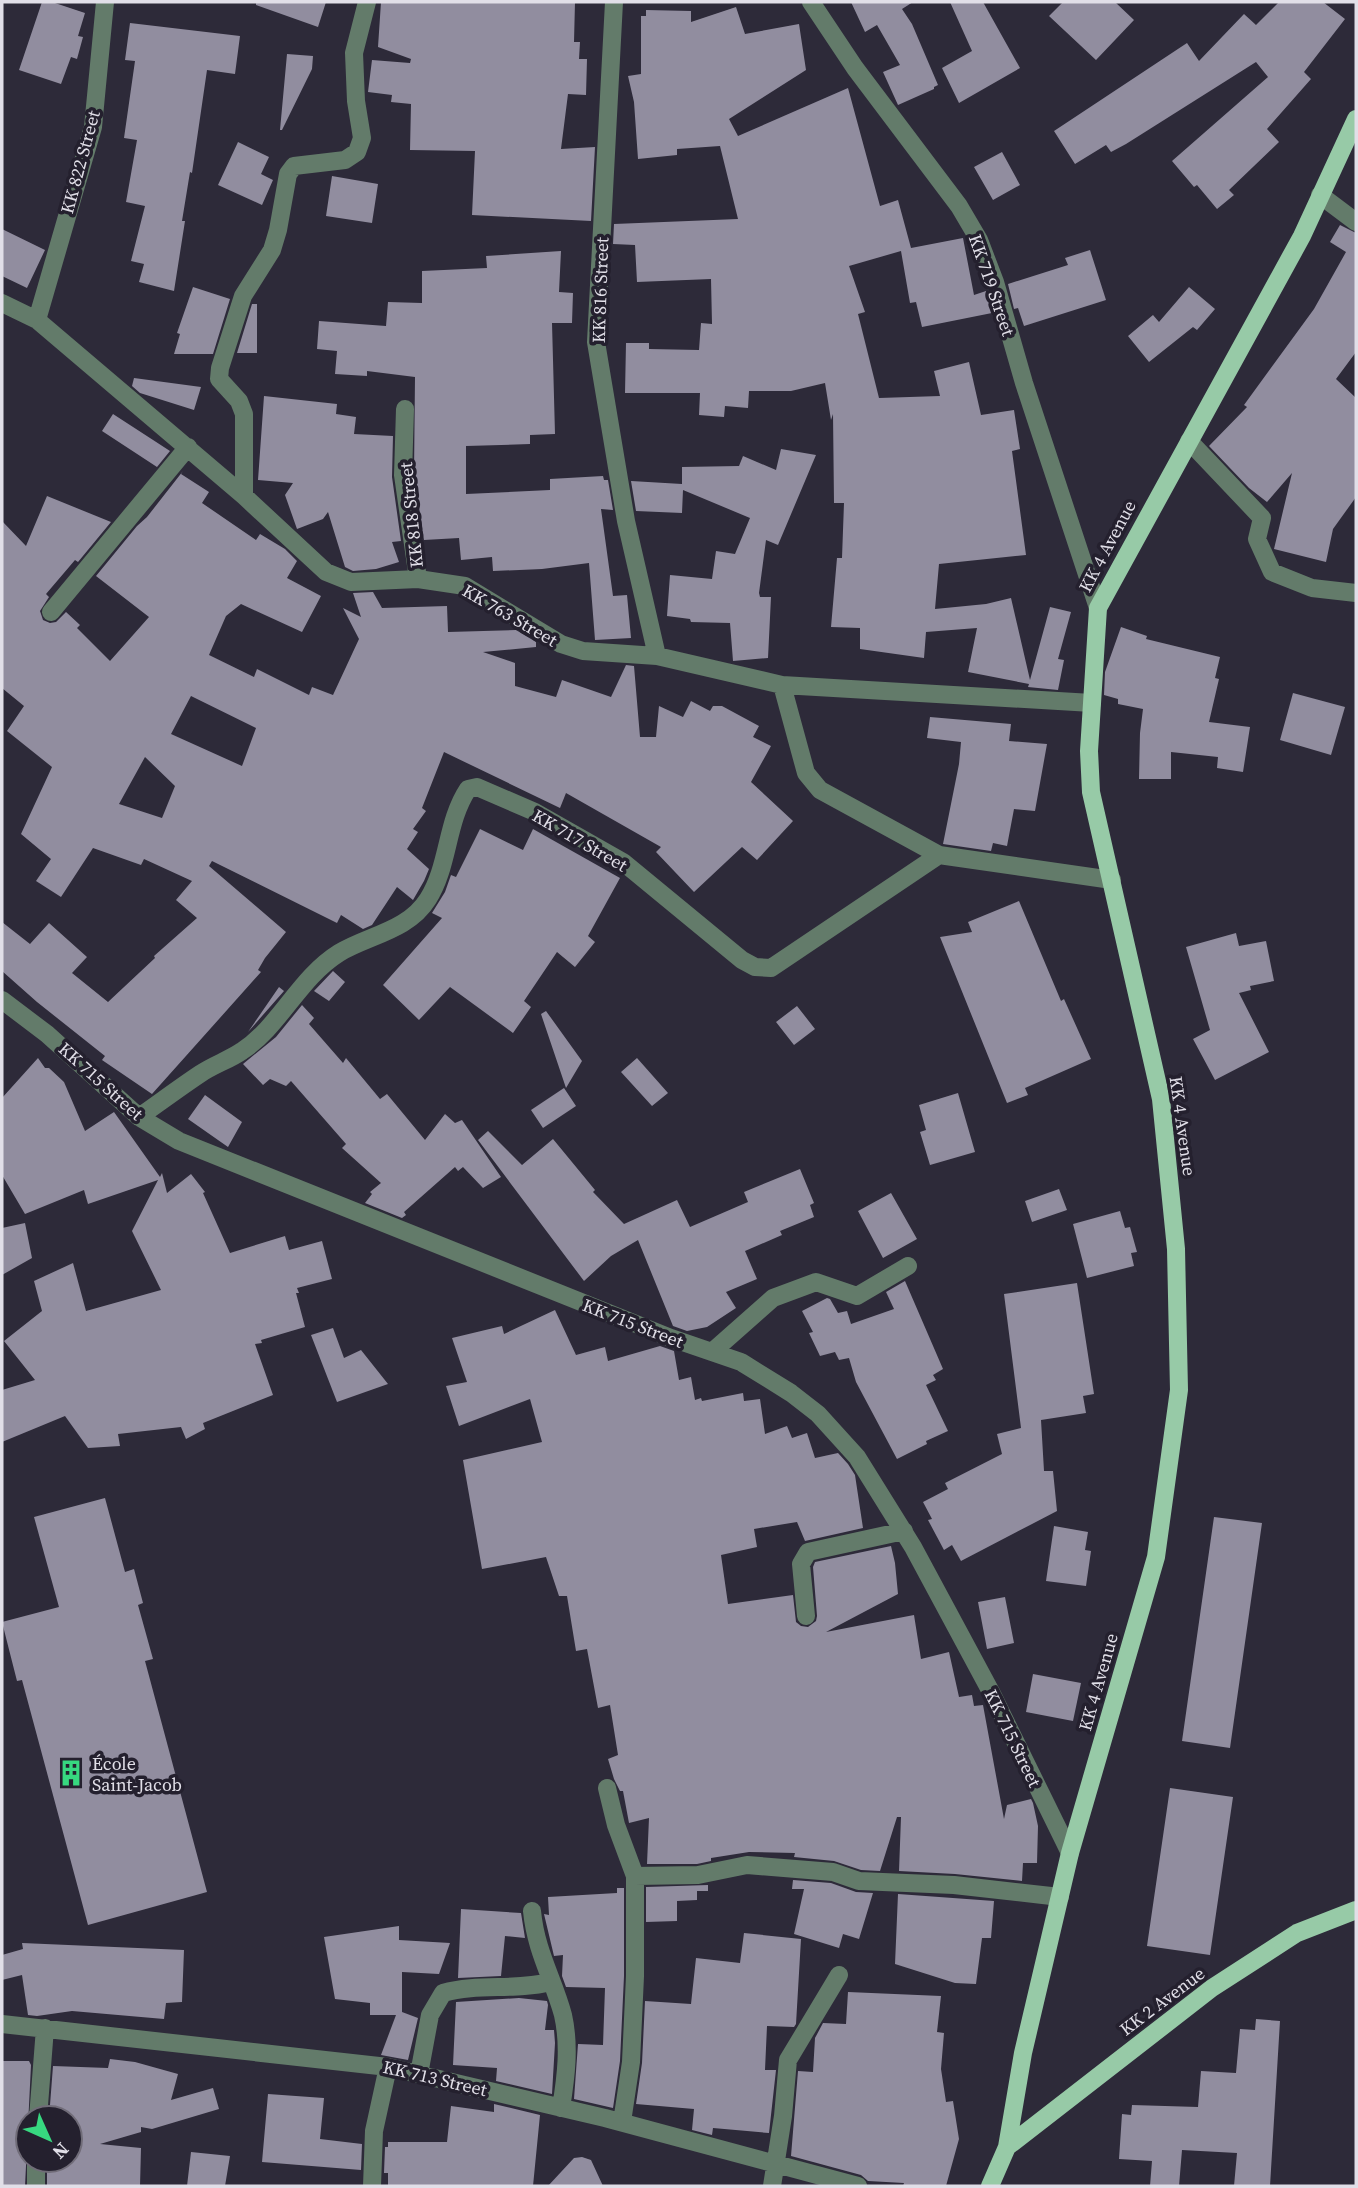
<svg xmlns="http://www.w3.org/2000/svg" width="1358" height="2188" viewBox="0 0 1358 2188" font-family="'Source Serif 4',serif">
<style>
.building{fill:#918d9f;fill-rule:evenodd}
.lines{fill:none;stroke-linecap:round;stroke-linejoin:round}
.minor{stroke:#637b6a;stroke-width:18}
.major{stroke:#97caa7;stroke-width:18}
.labels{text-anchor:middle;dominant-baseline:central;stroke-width:7;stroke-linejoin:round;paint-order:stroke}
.street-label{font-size:18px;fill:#e1dfe8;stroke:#24202e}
.poi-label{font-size:18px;fill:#e1dfe8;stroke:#24202e;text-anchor:start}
</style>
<rect width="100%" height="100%" fill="#2d2a39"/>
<path class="building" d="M42 2H52L85 13 78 36 83 37 77 59 71 57 61 84 19 70Z
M256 2H326L318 27 256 5Z
M381 2H575L574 42H580L579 59H587L586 95 568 94 561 149 595 147 591 221 472 215 475 151 410 150 411 104 391 102 392 95 368 92 372 60 410 63 411 59 378 47Z
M851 2H913L902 9 912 24 938 85 934 87V89L898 105 883 72 900 65 877 25 865 32Z
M950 2H983L1020 68 959 103 942 68 972 51Z
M1063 2H1115L1134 20 1096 60 1049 16Z
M1279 2H1323L1345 19 1304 72 1311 79 1267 129 1279 142 1229 190 1234 195 1217 209 1197 185 1194 187 1172 161 1268 77 1256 62 1126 144 1111 152 1106 145 1075 164 1054 131 1187 43 1199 61 1244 14 1256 25Z
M736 7 745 34 799 24 806 70 729 119 738 136 848 88 880 206 898 200 911 248 963 238 974 295 986 291 992 313 922 327 916 302 910 303 901 251 849 266 865 312 858 314 879 398 940 396 934 371 969 362 981 415 1014 410 1020 449 1012 451 1026 555 939 564 935 609 986 604 1011 598 1030 680 1050 607 1071 612 1058 659 1064 660 1058 690 1028 687 1029 684 968 672 977 628 926 632 924 658 860 649V628L831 627 837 558H842L844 503H834L833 414 831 420 825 383 791 391H749L748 408 725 406 724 417 699 415 700 393H625L626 343H649V349L699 350 701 323 712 324 711 279 637 282 635 245 613 244 614 224 738 219 720 146 677 149V155L638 159 634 102 628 76 641 74V16H646V10L691 11V22Z
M130 23 240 36 235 74 207 70 192 173 190 172 182 221H185L174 291 139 282 144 264 131 261 145 206 126 202 137 140 124 138 135 61 125 60Z
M287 54 313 56 312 69 282 130H280Z
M238 142 269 157 261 174 273 180 262 205 218 185Z
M1002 152 1020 185 993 200 974 167Z
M332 176 378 184 372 223 326 216Z
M1340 225 1356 233V352L1336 379 1356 398V497L1333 529 1326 562 1274 549 1292 473 1267 502 1249 488 1209 446 1247 407 1244 405 1314 309 1346 252 1330 242Z
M2 229 45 250 27 288 2 276Z
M1090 250 1106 300 1024 326 1018 308 1014 309 1008 284 1068 265 1065 258Z
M561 251 559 292 573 293 572 323H552L555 434 530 435V444L466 446V494L550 490V479L603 476 604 480H608L613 510 601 509 613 596 627 595 631 638 595 640 589 563 542 569 493 571 492 557 461 560 459 538 424 540 414 474 415 377 367 371V376L335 374 337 351 317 349 319 321 386 326 388 302 422 303V271L487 268 486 256Z
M193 287 230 299 213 354H174L180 334 177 333Z
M1189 287 1215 309 1197 330 1193 327 1149 362 1128 336 1153 315 1159 322Z
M252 304H257V353H237Z
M134 378 201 387 194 410 140 393 132 386Z
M264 396 337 404 336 414 356 417 354 434 393 436 392 477 401 541 392 542 399 562 376 569 353 571 345 567 328 512 323 519 297 529 285 495 293 483 258 480Z
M113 414 170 451 157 467 102 431Z
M781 449 816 455 778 545 766 540 759 593 760 597H771L768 658 733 661 730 623 691 622 690 619 667 616 670 575 712 579 716 551 735 554 750 518 683 490 682 513 636 511 631 481 682 484V467L739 466 743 456 776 470Z
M183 471 181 474 209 492 202 503 256 540 260 534 285 549 297 561 287 578 321 596 302 632 241 604 226 616 209 655 254 677 257 669 309 695 312 687 333 695 359 639 343 608 361 617 353 593 373 592 382 608 447 606 448 632 516 630 536 642V647L483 652 515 663V686L556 697 562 680 611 697 626 665 634 666 640 737H656L659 706 683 717 691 701 710 711 713 706H722L759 726 753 737 771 746 751 782 793 821 757 860 742 847 694 892 656 852 661 847 566 793 560 808 444 752 422 808 426 811 413 829 418 832 407 849 429 869 424 881 413 900 397 887 372 925 363 929 341 915 337 923 212 861 209 866 286 932 265 958 258 970 261 972 152 1094 102 1060 105 1056 37 1002 2 971V922L30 944 49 923 87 957 72 973 108 1002 155 958 154 956 197 918 176 900 192 881 144 859 141 865 93 848 61 897 36 881 51 859 21 834 52 767 7 731 24 706 2 688V521L26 546 47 496 111 522 78 562 75 560 46 594 49 597 40 611 43 620 50 623 56 622 66 612 80 625 77 628 110 661 149 617 96 576 137 526 147 517ZM191 696 256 728 242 766 171 734ZM145 757 175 786 162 818 119 804Z
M1121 627 1147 636 1146 639 1220 657 1215 678 1219 679 1209 722 1250 727 1243 772 1217 768 1218 757 1171 752V779H1139L1140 733 1143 709 1118 704V699L1104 695 1105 672Z
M1293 693 1345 707 1331 755 1280 740Z
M930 717 1011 724 1009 741 1047 744 1035 811 1014 809 1007 846 993 843 991 851 943 844 959 764 961 742 927 738Z
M480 829 523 850 533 829 620 878 588 936 595 942 575 967 557 952 524 1001 531 1007 513 1033 450 987 419 1020 383 985 442 918 432 913 445 892 451 875 456 877Z
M1019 901 1061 1001 1064 999 1091 1059 1025 1088 1028 1095 1007 1103 940 937 972 932 968 922Z
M1236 933 1239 946 1266 941 1274 981 1250 986 1251 990 1239 993 1269 1052 1215 1080 1193 1039 1210 1030 1186 947Z
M333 971 345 982 329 1001 314 991Z
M279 987 284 991 248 1032Z
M302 1005 314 1018 309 1024 343 1063 346 1058 380 1099 387 1094 425 1140 445 1114 455 1123 462 1120 501 1177 483 1188 463 1167 458 1171 455 1167 404 1212 406 1215 402 1218 365 1203 372 1194 370 1192 381 1183 342 1148 346 1144 291 1081 286 1086 270 1079 263 1085 243 1064 276 1037Z
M797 1006 815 1029 794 1045 776 1022Z
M546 1011 582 1061 566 1088 541 1014Z
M38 1058 45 1068H49L64 1082 85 1131 114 1112 160 1177 162 1173 167 1193 191 1174 205 1192 203 1193 230 1253 285 1236 289 1250 322 1241 332 1279 297 1288 299 1293H296L305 1327 261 1340 262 1343 255 1344 273 1395 203 1423 205 1429 186 1439 181 1427 118 1434 120 1446 88 1448 65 1416 2 1442V1390L35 1380 4 1341 42 1311 34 1281 73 1263 86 1311 161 1290 132 1231 158 1180 88 1204 84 1190 25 1214 2 1175V1098Z
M637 1058 668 1093 652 1106 621 1072Z
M564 1088 576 1106 543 1128 531 1110Z
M958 1093 975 1152 930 1165 920 1132 926 1130 919 1105Z
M205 1095 242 1122 228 1147 188 1119Z
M488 1131 522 1165 553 1139 595 1190 593 1192 624 1224 677 1200 690 1227 748 1202 744 1192 800 1169 814 1203 810 1205 814 1217 780 1231 782 1235 745 1251 757 1279 726 1292 736 1308 707 1327 687 1331 673 1326 638 1240 611 1256 584 1281 478 1140Z
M1059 1189 1067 1210 1032 1222 1025 1201Z
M891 1193 917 1239 883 1258 858 1211Z
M1120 1211 1125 1228 1130 1227 1137 1252 1131 1253 1134 1266 1087 1278 1073 1224Z
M25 1223 32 1258 2 1275V1228Z
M905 1281 943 1369 933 1375 936 1380 926 1385 948 1431 926 1441 927 1444 897 1459 856 1382 849 1358 839 1360 835 1352 820 1356 809 1333 813 1332 802 1311 827 1298 830 1299 838 1313 847 1311 851 1324 894 1309 886 1292Z
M1077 1283 1094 1394 1083 1396 1086 1413 1041 1420 1044 1471H1053L1057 1511 961 1561 952 1545 944 1550 928 1520 932 1519 923 1502 948 1489 945 1483 1002 1454 997 1434 1021 1428 1004 1294Z
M555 1310 576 1355 605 1347 608 1361 660 1346 674 1351 679 1380 691 1377 695 1400 701 1398 702 1401 743 1393 744 1401 760 1399 765 1434 787 1426 792 1438 807 1433 815 1458 838 1453 848 1464 855 1475 863 1528 805 1541 797 1522 754 1529 757 1547 721 1555 728 1604 793 1595 796 1622 801 1626 808 1627 816 1621 817 1616 813 1567 815 1562 891 1546 895 1563 898 1594 826 1632 914 1615 921 1659 949 1652 959 1697 972 1695 974 1706 983 1705 1004 1819 1007 1805 1031 1799 1033 1803 1038 1826 1037 1863H1023L1022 1881 955 1874 899 1871 901 1817H897L880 1871 861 1870 834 1861 794 1857 795 1853 749 1852 711 1858V1861L697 1864H647L649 1818 629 1823 623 1791H620L614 1779 608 1759 618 1755 610 1705 598 1708 587 1649 576 1651 567 1596H559L546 1557 482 1569 463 1460 542 1442 530 1399 459 1426 446 1386 467 1382 452 1338 502 1326 504 1334Z
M333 1328 344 1358 361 1350 388 1384 337 1402 311 1335Z
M105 1498 125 1572 134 1569 143 1603 138 1605 153 1659 145 1661 207 1892 88 1925 22 1680 17 1681 2 1622 59 1607 34 1517Z
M1214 1517 1262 1523 1230 1748 1182 1741Z
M1054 1526 1088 1532 1085 1550 1091 1551 1086 1586 1046 1581Z
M1005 1597 1014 1643 987 1649 978 1602Z
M1033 1674 1081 1683 1073 1721 1026 1712Z
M1170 1788 1233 1797 1210 1955 1147 1946Z
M793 1880 831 1883 856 1892 873 1893 859 1939 843 1934 839 1948 794 1934 804 1889H792Z
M708 1885V1891H697V1900L677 1901V1921L646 1922V1887Z
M617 1888H624V1976L620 2061 613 2108 574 2099 578 2044 603 2045 605 1988 566 1987 562 1976 563 1955 554 1956 544 1914 549 1915 548 1897 617 1893Z
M898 1894 994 1901 991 1938H982L976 1984 955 1983 895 1964Z
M461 1909 521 1913 525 1938 505 1936 501 1976 458 1978Z
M399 1926V1940L450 1943 439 1974 402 1972V2012L418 2018 408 2060 381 2055 396 2015H370V2003L335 1999 324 1937Z
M744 1933 801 1939 796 2024 794 2027 767 2026 765 2070H776L769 2133 713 2128 712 2135 692 2130 694 2109 636 2104 642 2063 645 2001 691 2004 696 1958 740 1963Z
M22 1943 184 1950 182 2002 166 2003 164 2019 72 2011 37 2016 28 2015 22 1975 2 1980V1955L23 1949Z
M848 1992 941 1996 937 2032 944 2033 941 2069 946 2102 953 2101 959 2139 946 2186H903L904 2183 868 2181 861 2175 791 2156 798 2071 813 2072 815 2038 823 2023 846 2024Z
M519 1998 547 2001 548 2005 545 2030H554L555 2043 552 2094 496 2081 497 2068 453 2065 456 2002Z
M1256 2019 1280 2021 1270 2186H1234L1237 2153 1182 2150 1179 2186H1150L1152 2161 1119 2159 1122 2114 1131 2115 1132 2105 1198 2107 1201 2071 1236 2073 1240 2029 1255 2030Z
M110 2059 135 2062 178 2074 171 2100 213 2088 219 2109 152 2129 141 2127V2132L100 2144 141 2148 140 2186H47V2160H70V2118H49L53 2066 108 2068Z
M2 2061H29L31 2065 25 2186H2Z
M268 2094 324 2098 320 2139 362 2144 361 2170 262 2162Z
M494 2104 540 2115 533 2186H388V2173H384L385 2147H388V2142H447L451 2106 494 2112Z
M191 2152 230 2156 225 2186H187Z
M582 2157 591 2160 603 2186H548L574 2158Z"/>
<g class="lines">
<path class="minor" d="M614 2 596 342 626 521 657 656
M811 2 855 68 959 206 979 240 995 282 1024 383 1098 608
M1320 195 1356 222
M2 303 37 320 244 496 326 572 351 582 418 579 465 586 561 644 583 651 657 656 782 685 1092 703
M37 320 93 127 105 2
M405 409 403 475 418 579
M1189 441 1262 518 1257 539 1272 572 1312 588 1356 593
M244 496V414L239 401 219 379 220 368 243 296 272 250 278 230 288 174 294 166 345 160 357 152 362 138 356 101 354 53 367 2
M51 612 188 447
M782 685 806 773 820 790 939 855
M2 1000 47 1034 139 1117 179 1141 671 1338 741 1362 791 1393 818 1414 857 1457 913 1547 991 1692 1070 1853
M139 1117C159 1103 179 1088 200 1074 213 1065 229 1060 242 1051 280 1026 299 978 339 953 369 935 408 931 428 899 449 866 446 822 468 789L477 787 535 812 623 862 742 960 755 967 771 968 939 855 1112 880
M712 1352 773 1298 816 1282 857 1296 908 1266
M806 1616 801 1564 808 1552 904 1531
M607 1788 616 1825 635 1876V1976L631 2062 622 2122
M635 1876 698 1875 747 1865 833 1872 859 1881 954 1885 1060 1897
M532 1911C536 1952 553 1978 563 2015 570 2046 566 2077 561 2108
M2 2024 388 2067 605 2118 858 2186
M419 2074 430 2015 443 1993C478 1983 515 1991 550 1982
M38 2118 45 2028
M36 2186V2160
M372 2186 374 2131 388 2067
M772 2186 783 2116 788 2060 839 1975"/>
<path class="major" d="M1007 2147 1212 1988 1297 1933 1356 1910
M990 2186 1007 2147 1023 2053 1070 1853 1156 1557 1179 1390 1176 1249 1161 1099 1091 792 1089 751 1098 608 1302 236 1356 119"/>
</g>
<defs>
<g id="building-bare" transform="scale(2.1)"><path d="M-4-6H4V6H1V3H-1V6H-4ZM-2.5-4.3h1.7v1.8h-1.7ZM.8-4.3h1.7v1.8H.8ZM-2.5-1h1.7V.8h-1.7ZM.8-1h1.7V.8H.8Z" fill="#37d880" stroke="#24202e" stroke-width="2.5" paint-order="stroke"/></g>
</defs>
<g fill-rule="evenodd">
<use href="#building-bare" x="71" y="1773"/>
</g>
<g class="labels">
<g class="street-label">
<text transform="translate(80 162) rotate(-75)">KK 822 Street</text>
<text transform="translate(992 285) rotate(71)">KK 719 Street</text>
<text transform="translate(600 290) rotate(-88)">KK 816 Street</text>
<text transform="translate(411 515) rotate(-96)">KK 818 Street</text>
<text transform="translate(1107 546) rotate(-62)">KK 4 Avenue</text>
<text transform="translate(510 615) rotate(30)">KK 763 Street</text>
<text transform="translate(580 840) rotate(30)">KK 717 Street</text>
<text transform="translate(101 1081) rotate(42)">KK 715 Street</text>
<text transform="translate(1183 1126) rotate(82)">KK 4 Avenue</text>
<text transform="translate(633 1323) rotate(21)">KK 715 Street</text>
<text transform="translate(1098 1682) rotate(-74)">KK 4 Avenue</text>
<text transform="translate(1013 1738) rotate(64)">KK 715 Street</text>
<text transform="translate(1162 2001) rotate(-37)">KK 2 Avenue</text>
<text transform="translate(435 2078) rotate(13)">KK 713 Street</text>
</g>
<g class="poi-label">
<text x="92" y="1763">École<tspan x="92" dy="21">Saint-Jacob</tspan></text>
</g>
</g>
<rect width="1358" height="2188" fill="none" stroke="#e1dfe8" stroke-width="7"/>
<g transform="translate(49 2139) rotate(135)"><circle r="33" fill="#24202e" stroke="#706c78" stroke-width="2"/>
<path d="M0-5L12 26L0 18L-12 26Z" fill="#37d880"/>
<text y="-10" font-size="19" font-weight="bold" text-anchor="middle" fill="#e1dfe8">N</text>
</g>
</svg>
